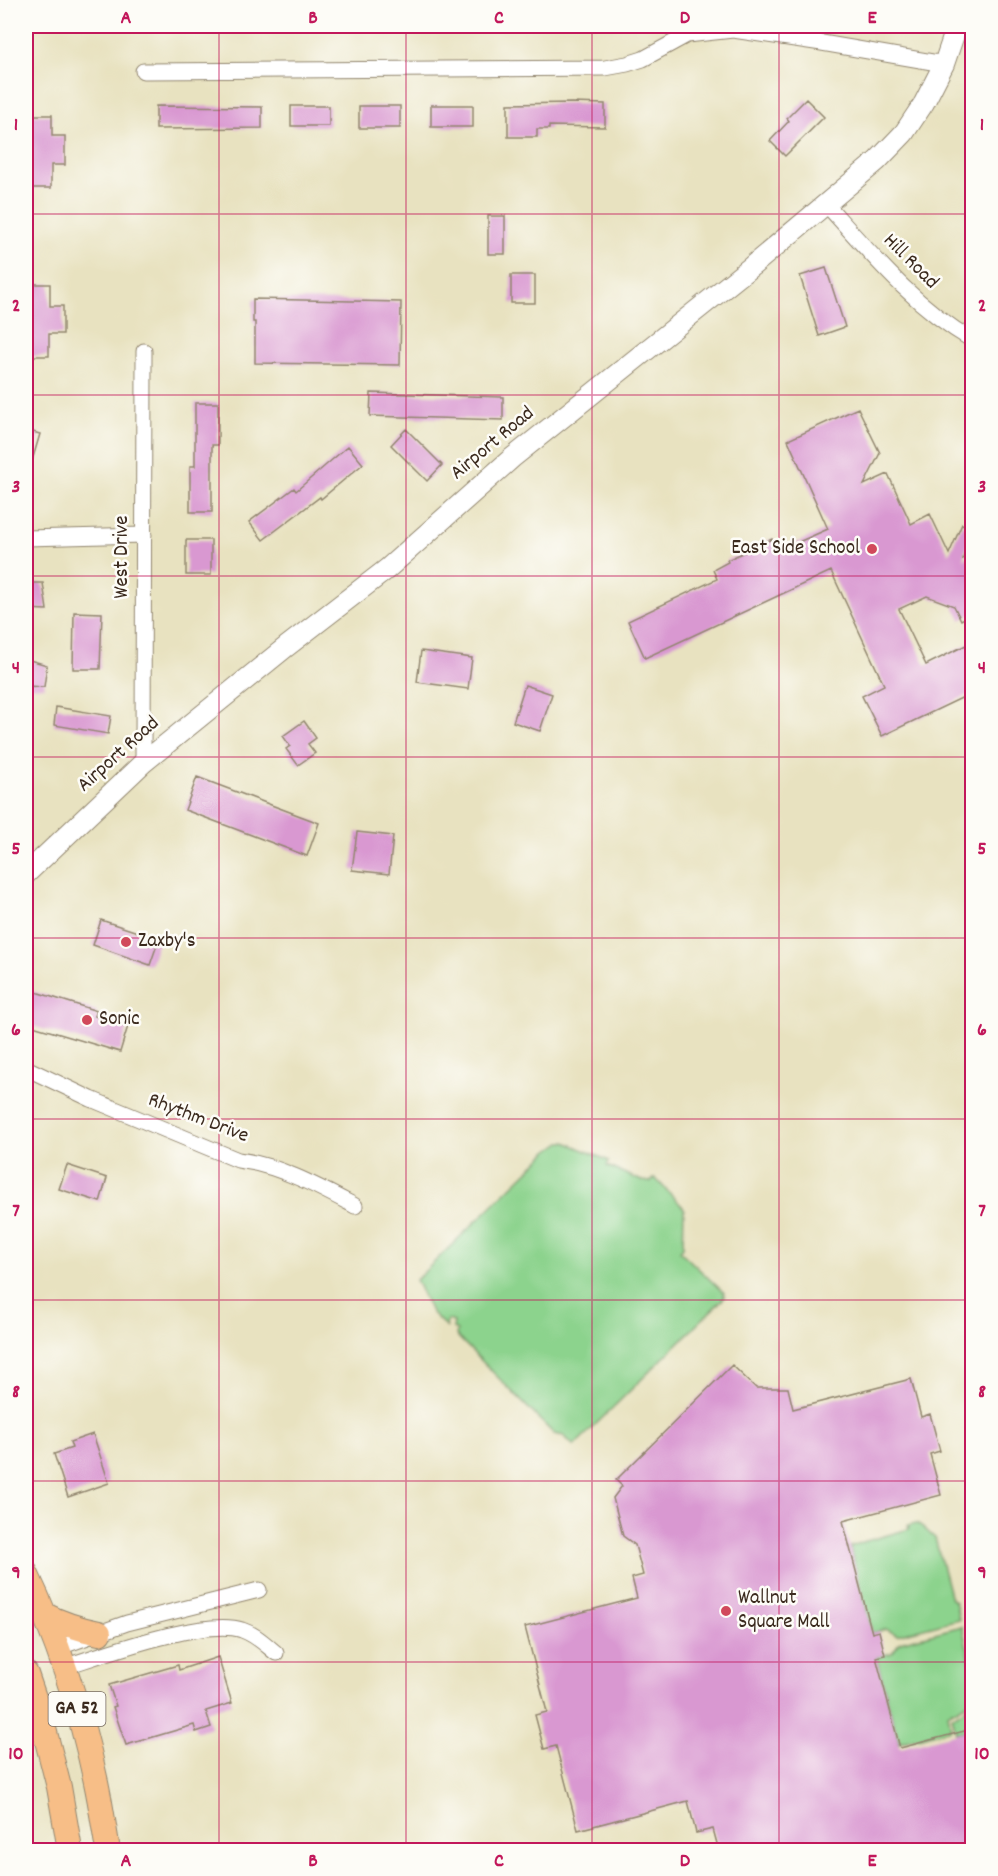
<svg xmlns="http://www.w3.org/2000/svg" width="998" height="1876" viewBox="0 0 998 1876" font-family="Dekko,sans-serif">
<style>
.green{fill:#8cd38d;stroke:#647e56;stroke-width:1.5}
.building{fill:#d998d1}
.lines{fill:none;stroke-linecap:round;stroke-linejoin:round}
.minor-casing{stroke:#92866f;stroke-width:17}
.tertiary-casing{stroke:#92866f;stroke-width:22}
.primary-casing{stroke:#92866f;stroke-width:26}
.minor{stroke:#fff;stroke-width:15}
.tertiary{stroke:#fff;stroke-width:20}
.primary{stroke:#f7be87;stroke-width:24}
.grid{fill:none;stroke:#c2185b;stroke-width:1.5;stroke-opacity:0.55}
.poi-dot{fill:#d1495b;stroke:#fdfcf7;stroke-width:2}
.labels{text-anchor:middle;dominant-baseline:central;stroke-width:5;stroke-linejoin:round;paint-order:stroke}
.shield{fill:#fdfcf7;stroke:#75695f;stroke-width:1.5}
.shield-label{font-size:20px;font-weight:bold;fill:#3b2a1e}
.street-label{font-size:21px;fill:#3b2a1e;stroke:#fdfcf7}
.poi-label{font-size:21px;fill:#3b2a1e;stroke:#fdfcf7;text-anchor:start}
.neatline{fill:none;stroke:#c2185b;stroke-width:2}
.grid-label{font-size:20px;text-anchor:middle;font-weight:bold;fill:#c2185b}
</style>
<rect width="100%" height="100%" fill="#fdfcf7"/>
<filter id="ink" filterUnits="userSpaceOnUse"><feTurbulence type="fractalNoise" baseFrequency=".0167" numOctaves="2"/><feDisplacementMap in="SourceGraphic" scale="12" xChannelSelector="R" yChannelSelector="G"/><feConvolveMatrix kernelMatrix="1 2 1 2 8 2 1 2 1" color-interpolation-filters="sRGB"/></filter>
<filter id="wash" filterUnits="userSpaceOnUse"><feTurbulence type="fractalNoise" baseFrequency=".008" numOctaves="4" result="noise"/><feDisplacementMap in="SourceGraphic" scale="24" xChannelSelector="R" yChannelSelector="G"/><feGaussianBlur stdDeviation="1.35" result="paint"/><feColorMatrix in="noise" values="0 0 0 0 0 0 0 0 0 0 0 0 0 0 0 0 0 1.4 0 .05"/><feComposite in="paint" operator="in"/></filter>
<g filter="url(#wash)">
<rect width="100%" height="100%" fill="#e8e2c0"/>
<path class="green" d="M561 1142H566L609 1161 607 1166 642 1181 650 1182 655 1178 684 1208 683 1247 680 1251 724 1293 723 1295 725 1297 574 1446 564 1436 554 1434 456 1335 457 1331 453 1328 454 1322 448 1320 446 1325 447 1328 431 1312 416 1280 548 1151Z
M916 1523C924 1526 928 1533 935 1538L951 1599 955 1601 959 1619 897 1635 886 1629 872 1633 850 1547 863 1542 909 1529 908 1525Z
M962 1626 972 1668V1700L948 1714 951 1729 899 1743 876 1657 892 1653 900 1642Z
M972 1704V1707L967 1709 972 1729 956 1733 952 1717Z"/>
<g id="blocks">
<path class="building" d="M806 99 824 117 785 156 770 141 789 121 787 118Z
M572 103 605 104V127L549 126V129H537V137H508V104Z
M431 105H473V127H431Z
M156 106 262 107V128L156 129Z
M291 106H329V126H291Z
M359 106H400V128H359Z
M26 115H52V136H65V165H51V188H26Z
M488 216H505V254H488Z
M826 268 845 327 819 336 800 276Z
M511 275H535V303H511Z
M26 284H50V306H63V334H49V356H26Z
M253 299 401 302 400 365 255 363V322H253Z
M371 393 503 397V420L370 416Z
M195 403H218V445H212V512H190V466H195Z
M858 408 880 453 864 485 888 474 911 524 930 514 949 554 962 524 972 528 963 559 972 554V614L961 620 954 606 927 596 899 609 926 665 972 642V693L882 736 862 696 884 685 831 571 645 658 628 621 717 579 713 570 728 562 727 560 772 539 778 551 828 529 788 440Z
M406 429 442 465 427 481 391 445Z
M26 430 40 434 29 471 26 470Z
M348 446 363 464 321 499 320 497 263 540 249 522 294 488 296 491Z
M186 540H211V575H186Z
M26 583H43L47 610 26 609Z
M74 612 102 613 100 669H73Z
M421 651 472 658 468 689 417 682Z
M26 659 47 665 44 687 26 686Z
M525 685 552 694 540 731 513 722Z
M56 707 111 716 108 734 54 725Z
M304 721 316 738 308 744 315 753 298 765 286 749 290 746 283 736Z
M197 777 319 823 307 856 185 810Z
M357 832 393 836 389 874 352 870Z
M101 920 159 939 150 965 93 945Z
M26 989 97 1011 95 1016 128 1026 120 1052 26 1024Z
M67 1165 107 1178 100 1202 59 1189Z
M732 1365 756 1388H788L793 1409 911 1379 921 1417 930 1414 940 1451 930 1454 941 1495 843 1521 872 1633 879 1631 885 1655 876 1657 900 1748 972 1729V1851H719L713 1829 696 1833 688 1801 578 1830 556 1746 544 1749 535 1715 547 1712 525 1627 637 1598 632 1578 643 1575 635 1545 623 1536 613 1498 622 1486 616 1480Z
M93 1434 109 1483 68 1497 54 1454 72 1448 70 1442Z
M218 1657 232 1703 206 1711 211 1727 196 1732 194 1725 126 1745 113 1707 116 1706 109 1685 178 1665 179 1670Z"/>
</g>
</g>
<g filter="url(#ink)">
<use href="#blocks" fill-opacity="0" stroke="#92866f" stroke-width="1.5"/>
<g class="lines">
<g class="minor-casing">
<path id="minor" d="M143 71 605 68 627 64 643 59 687 35 733 30 822 43 944 64
M826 204C871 254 914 306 972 340
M26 538 144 535
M143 763 144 351
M26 1068 91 1099 238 1160C279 1165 319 1187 355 1206
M57 1648 127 1623 259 1590
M63 1667C102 1655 205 1617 242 1630 255 1634 265 1644 276 1653"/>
</g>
<g class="tertiary-casing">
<path id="tertiary" d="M26 874 143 763 286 647 387 569 512 458 752 266 877 161 904 133 924 103 944 64 957 26"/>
</g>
<g class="primary-casing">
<path id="primary" d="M26 1573C57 1638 81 1712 96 1782 101 1805 104 1828 108 1850
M43 1614C62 1624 79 1629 99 1633
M26 1674 42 1721 59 1787 70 1850"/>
</g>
<use href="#minor" class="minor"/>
<use href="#tertiary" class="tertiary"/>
<use href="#primary" class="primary"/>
</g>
</g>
<path class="grid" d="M219 26V1850M406 26V1850M592 26V1850M779 26V1850M26 214H972M26 395H972M26 576H972M26 757H972M26 938H972M26 1119H972M26 1300H972M26 1481H972M26 1662H972"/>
<g class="poi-dot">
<circle cx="872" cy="549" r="6"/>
<circle cx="126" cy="942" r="6"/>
<circle cx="87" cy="1020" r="6"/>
<circle cx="726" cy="1611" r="6"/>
</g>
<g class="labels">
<rect class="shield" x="48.5" y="1692" width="57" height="34" rx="4.5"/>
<g class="shield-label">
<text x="77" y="1709">GA 52</text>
</g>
<g class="street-label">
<text transform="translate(910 262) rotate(45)">Hill Road</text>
<text transform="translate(493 444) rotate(-40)">Airport Road</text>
<text transform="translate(123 557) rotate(-90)">West Drive</text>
<text transform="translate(119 755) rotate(-42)">Airport Road</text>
<text transform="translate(198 1119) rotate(21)">Rhythm Drive</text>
</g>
<g class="poi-label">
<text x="860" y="549" text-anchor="end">East Side School</text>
<text x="138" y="942">Zaxby's</text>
<text x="99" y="1020">Sonic</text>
<text x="738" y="1599">Wallnut<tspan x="738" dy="24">Square Mall</tspan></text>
</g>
</g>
<rect width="998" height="1876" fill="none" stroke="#fdfcf7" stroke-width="66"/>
<rect x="33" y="33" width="932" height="1810" class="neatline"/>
<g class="grid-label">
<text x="126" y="23">A</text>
<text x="313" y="23">B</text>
<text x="499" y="23">C</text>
<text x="685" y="23">D</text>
<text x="872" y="23">E</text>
<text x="16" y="130">1</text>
<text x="982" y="130">1</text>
<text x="16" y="311">2</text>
<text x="982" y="311">2</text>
<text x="16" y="492">3</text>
<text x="982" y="492">3</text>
<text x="16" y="673">4</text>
<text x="982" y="673">4</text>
<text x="16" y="854">5</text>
<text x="982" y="854">5</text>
<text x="16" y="1035">6</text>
<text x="982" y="1035">6</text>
<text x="16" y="1216">7</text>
<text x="982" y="1216">7</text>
<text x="16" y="1397">8</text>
<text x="982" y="1397">8</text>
<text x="16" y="1578">9</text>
<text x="982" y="1578">9</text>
<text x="16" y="1759">10</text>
<text x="982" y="1759">10</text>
<text x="126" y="1866">A</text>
<text x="313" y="1866">B</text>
<text x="499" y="1866">C</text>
<text x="685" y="1866">D</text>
<text x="872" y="1866">E</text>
</g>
</svg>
